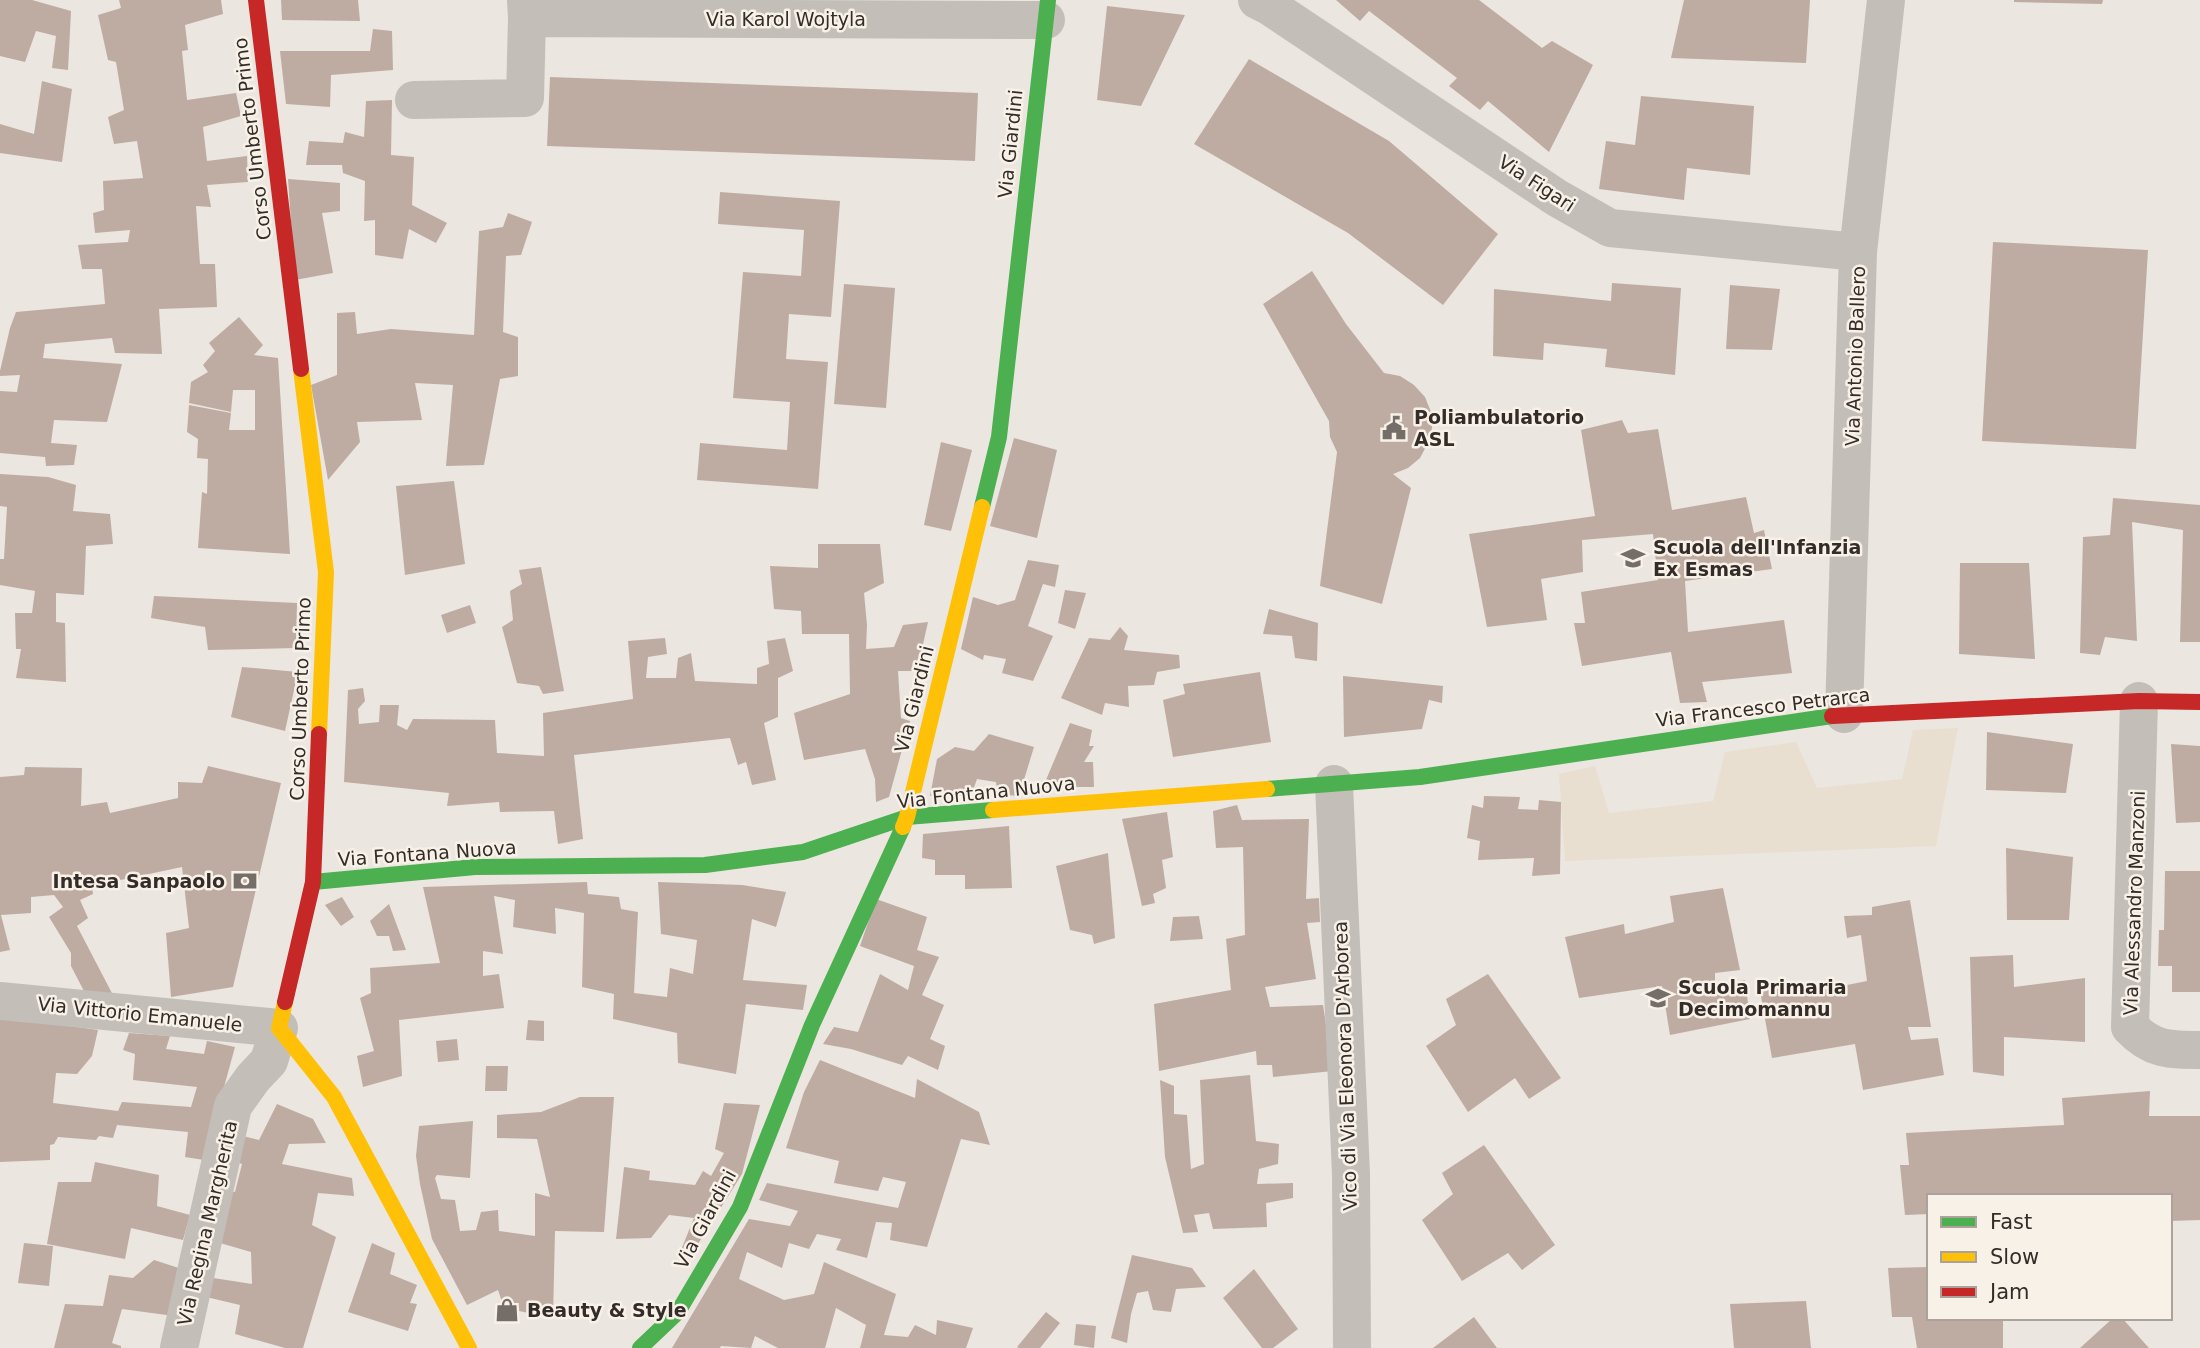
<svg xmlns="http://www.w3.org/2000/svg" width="2200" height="1348" viewBox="0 0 2200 1348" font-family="'DejaVu Sans',sans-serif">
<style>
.plaza{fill:#e9dfd1}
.building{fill:#beaca3}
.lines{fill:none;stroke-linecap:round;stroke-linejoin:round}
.street{stroke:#c4beb9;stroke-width:38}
.fast{stroke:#4caf50;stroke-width:16}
.slow{stroke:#ffc107;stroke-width:16}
.jam{stroke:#c62828;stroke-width:16}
.labels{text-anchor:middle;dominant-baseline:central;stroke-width:5;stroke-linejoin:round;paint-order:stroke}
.street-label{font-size:19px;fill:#342c28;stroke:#f8f1e8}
.poi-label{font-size:19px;font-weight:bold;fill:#342c28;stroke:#f8f1e8;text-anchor:start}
</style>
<rect width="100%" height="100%" fill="#ece6e0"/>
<path class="plaza" d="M1958 728 1936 846 1565 861 1559 774 1595 766 1609 813 1713 801 1725 752 1796 742 1817 788 1902 779 1913 730Z"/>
<path class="building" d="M0 0H32L71 11 68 70 52 68 56 36 36 31 25 62 0 56Z
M119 0H221L223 14 185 25 188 50 182 51 187 100 236 93 241 116 203 127 207 161 247 156 248 182 207 185 211 207 196 206 200 264H215L217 307 159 309 162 354 115 353 112 338 45 344 43 358 122 364 107 422 54 420 51 443 77 445 74 465 46 466 45 457 0 453V391L17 392 20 375 0 376V371L10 328 16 312 105 304 102 269H82L78 245 128 242 130 230 95 233 93 213 104 210 103 181 143 178 137 141 114 144 108 117 124 110 116 62 108 60 98 15 121 8Z
M281 0H358L360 21 282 20Z
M1336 0H1479L1542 48 1552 41 1593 65 1549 152 1488 101 1480 110 1449 86 1457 78 1369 11 1360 21Z
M1684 0H1810L1806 63 1671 58Z
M2014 0H2103L2102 4 2014 2Z
M1107 6 1185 15 1141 106 1097 100Z
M373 29 392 31 393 70 331 75 330 107 286 104 280 51H370Z
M1249 59 1389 141 1498 234 1443 305 1348 233 1194 144Z
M550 77 978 93 975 161 547 146Z
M42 81 72 89 62 162 0 153V124L34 134Z
M1641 96 1754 106 1750 175 1687 168 1684 200 1599 189 1606 141 1635 145Z
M392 100 391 155 414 157 412 205 447 223 436 243 409 229 403 259 375 255V220L364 221 365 181 343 173 342 165H306L309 141 343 143 345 132 364 137 366 101Z
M288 179 340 183V211L322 213 333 273 295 280Z
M720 192 840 201 831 317 789 314 786 359 828 362 818 489 697 480 700 443 787 450 790 402 733 398 743 272 801 276 804 230 718 224Z
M508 213 532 222 521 255 506 256 503 332 518 337V376L500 379 484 465 446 466 453 385 415 383 422 420 357 422 360 442 328 480 311 385 337 375V313L355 312 357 334 391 329 474 335 479 231 503 227Z
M1993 242 2148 250 2136 449 1982 441Z
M1312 271 1346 324 1384 373 1400 376 1414 385 1425 397 1431 412 1432 428 1428 443 1420 458 1408 468 1393 474 1411 488 1382 604 1320 586 1337 452 1330 437 1329 421 1263 304Z
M1612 283 1681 288 1675 375 1605 367 1607 349 1544 343 1543 360 1493 356 1494 289 1611 301Z
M844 284 895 288 886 408 834 404Z
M1730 285 1780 289 1772 350 1726 349Z
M239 317 263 345 254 355 278 358 290 554 198 548 202 492 207 494 208 459 197 458 198 439 187 432 189 405 231 413 229 430H255V390H233L231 412 189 403 191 382 208 372 203 365 215 351 209 343Z
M1622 420 1628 433 1658 429 1672 510 1746 497 1754 533 1764 530 1772 569 1685 581 1688 632 1784 620 1792 673 1702 682 1707 702 1680 703 1671 652 1582 666 1574 623H1585L1581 592 1658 580 1653 534 1582 540 1583 572 1541 579 1547 620 1487 627 1469 534 1595 516 1581 430Z
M1014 438 1057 450 1037 538 990 526Z
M941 442 972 450 951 531 924 525Z
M0 474 48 477 76 485 73 511 110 514 113 544 86 546 84 595 56 593V622L65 623 66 682 16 678 21 649H16L15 613H32L35 591 0 585V559H4L7 507 0 506Z
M454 481 465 564 405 575 396 486Z
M2113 498 2200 505V642H2180L2183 530 2132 522 2137 641 2105 637 2100 655 2080 653 2083 537 2110 535Z
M818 544H880L884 583 864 593 867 625 866 649 894 647 903 625 928 622 917 671H898L901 718 910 721 889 797 876 802 875 779 865 749 804 760 794 713 850 694 849 634H802L801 611 774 609 770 566 818 568Z
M1028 560 1059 565 1055 587 1043 584 1028 626 1053 636 1033 681 1002 673 1006 659 984 655 983 660 961 649 973 597 998 605 1015 600Z
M1960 563H2029L2035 659 1959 654Z
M541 567 564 691 543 694 539 686 517 683 502 627 513 620 510 591 522 584 519 570Z
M1065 590 1086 593 1075 629 1058 623Z
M154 596 297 603 296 648 208 650 205 627 151 618Z
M470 605 476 623 447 633 441 615Z
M1269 609 1318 623 1317 661 1295 658 1292 636 1263 634Z
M1120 627 1128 636 1124 650 1179 655 1180 668 1157 672 1154 685 1128 686 1129 707 1105 703 1102 715 1061 698 1089 638 1110 640Z
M665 638 667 654 648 657 646 678H676L678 658 691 653 695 681 757 684V668L769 664 767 641 785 638 793 671 778 678V717L764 723 776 780 752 785 746 762 738 765 730 738 574 755 583 839 558 844 554 811 500 812 499 802 447 806 449 793 344 782 348 690 363 688 365 701 358 709 359 724 379 722 380 705H399L397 725 407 730 413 719 495 720 497 753 544 756 543 713 633 699 628 641Z
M242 667 298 672 285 731 231 717Z
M1260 672 1271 742 1173 757 1163 700 1185 694 1183 684Z
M1343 676 1443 686 1442 703 1429 700 1422 729 1344 737Z
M1070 723 1092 730 1089 746H1094L1084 762H1093L1094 787H1043Z
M1987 732 2073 744 2066 793 1986 790Z
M989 734 1034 747 1019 796 998 794 996 782 977 779 971 796H930L937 759 955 747 974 751Z
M2171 744 2200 746V822L2176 823Z
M208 766 281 783 233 987 171 997 166 933 189 928 182 867 92 886 93 894 80 900 88 918 77 926 115 999 86 995 71 966V953L49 917 63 907 54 895 31 897V913L1 915 10 950 0 952V777L24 775 25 767 82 768 81 806 107 802 110 813 178 798V782L202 783Z
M1484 796 1520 797 1518 809 1538 810 1539 800 1561 802 1560 874 1532 876 1534 858 1478 860 1480 841 1467 838 1472 805 1483 808Z
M1237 805 1242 820 1309 819 1306 899 1319 898 1320 922 1307 923 1316 979 1265 987 1270 1007 1323 1005 1333 1071 1273 1077 1272 1065H1257L1256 1051 1159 1071 1154 1004 1231 990 1226 939 1245 935 1243 847 1216 848 1213 811Z
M1167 812 1173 857 1162 860 1166 888 1153 894 1155 903 1142 906 1122 819Z
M1009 826 1012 888 965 889V875H935V860L922 858 923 834Z
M2006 848 2073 857 2069 920H2007Z
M1108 853 1115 938 1094 944 1092 935 1070 930 1056 866Z
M2165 871H2200V992H2172V966H2158L2159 930H2164Z
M587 882 588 894 619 897 621 909 638 912 634 993 667 997 670 968 693 974 697 940 661 934 658 882 742 885 786 892 776 927 752 919 743 980 807 985 803 1010 746 1004 736 1074 678 1063 677 1033 613 1019 614 994 582 987 584 913 555 908 556 934 513 927 515 900 494 896 503 954 483 951V976L499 974 504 1008 399 1020 402 1076 363 1087 357 1056 374 1051 360 998 371 993 370 968 440 963 423 887Z
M1723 888 1740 970 1715 973V984L1745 980 1750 1019 1670 1035 1662 986 1579 998 1565 937 1624 924 1625 934 1674 922 1670 896Z
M342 897 354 917 341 926 325 905Z
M876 899 927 917 917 950 939 957 922 995 944 1005 930 1039 945 1046 938 1070 908 1056 902 1065 851 1049 823 1044 834 1027 858 1032 880 974 908 990 914 966 860 946Z
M1910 900 1931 1027H1908L1911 1040 1938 1038 1944 1075 1863 1090 1855 1044 1772 1058 1760 991 1816 984 1822 990 1867 981 1861 935 1847 938 1844 916 1872 915V907Z
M389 904 406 950 393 951 389 936H377L370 921Z
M1199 916 1203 939 1170 941 1173 917Z
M2013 955 2014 987 2085 978V1042L2004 1037V1076L1973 1072 1970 957Z
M1488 974 1561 1078 1529 1099 1515 1078 1468 1112 1426 1046 1456 1025 1446 999Z
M0 1016 98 1030 92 1056 77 1074 56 1073 53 1103 118 1111 122 1102 191 1107 197 1087 133 1080 135 1054 123 1050 129 1033 170 1036 166 1049 204 1054 207 1041 235 1047 204 1160 185 1157 188 1132 117 1125 113 1138 99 1136 96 1140 58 1137 54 1144 50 1145V1160L0 1162Z
M528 1020 544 1021V1041L526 1040Z
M457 1039 459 1060 438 1062 436 1041Z
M820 1060 915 1098 917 1079 979 1112 990 1145 961 1139 927 1247 890 1240 892 1223 876 1222 867 1258 836 1250 841 1239 817 1234 809 1249 789 1243 782 1268 747 1252 739 1279 784 1300 814 1294 824 1262 896 1294 884 1335 908 1337 915 1325 936 1335 937 1320 973 1328 966 1348H860L866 1325 836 1308 825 1348H778L755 1336 751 1348 721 1346 720 1348H672L749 1219 790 1226 798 1211 759 1200 767 1183 898 1208 906 1182 883 1177 878 1191 834 1183 839 1161 786 1148 804 1092Z
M486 1066H508L507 1091H485Z
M1250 1075 1256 1141 1279 1144 1278 1164 1259 1169 1257 1184 1293 1183V1198L1266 1203 1267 1227 1213 1229 1209 1213 1194 1215 1198 1232 1183 1233 1165 1157 1160 1080 1174 1086V1114L1187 1115 1191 1169 1204 1164 1200 1080Z
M2150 1091 2149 1116H2200V1220L2170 1221V1196H1929V1214L1905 1215 1900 1165H1909L1906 1133 2064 1125 2062 1098Z
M580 1097H614L604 1232 555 1231 553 1318 504 1308 498 1290 467 1305 432 1239 420 1184 416 1156 419 1126 473 1121 470 1178 437 1175 435 1178 441 1199 455 1200 460 1231 476 1230 481 1212 498 1210 499 1231 535 1236V1193L550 1197 537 1139 497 1138V1115L541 1112Z
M724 1103 760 1105 742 1174 688 1260 679 1255 694 1218 669 1215 651 1238 616 1239 624 1167 650 1171 649 1180 695 1185 703 1171 711 1176 724 1153 715 1149Z
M277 1104 313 1119 326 1143 289 1144 282 1164 352 1178 354 1196 318 1193 312 1225 336 1237 303 1348H285L235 1334 240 1305 202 1296 207 1277 252 1284 251 1252 213 1241 226 1190 235 1192 242 1164 233 1161 243 1136 259 1140Z
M1484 1145 1555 1245 1522 1270 1508 1253 1462 1281 1422 1220 1453 1194 1442 1173Z
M95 1162 159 1175 157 1206 190 1215 183 1240 131 1228 125 1259 47 1244 58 1182H91Z
M24 1243 53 1246 49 1286 18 1283Z
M372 1243 395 1253 390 1274 417 1285 410 1303 417 1304 408 1331 348 1312Z
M1132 1255 1192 1268 1206 1287 1176 1289 1171 1312 1153 1310 1148 1291 1137 1293 1131 1314 1127 1343 1111 1338Z
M154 1260 185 1270 174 1316 122 1309 112 1343 121 1346V1348H54L65 1304 103 1306 109 1275 133 1278Z
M1929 1267V1318H2003V1348H1917L1912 1317H1892L1888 1268Z
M1254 1269 1298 1329 1273 1348H1262L1223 1298Z
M1806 1301 1811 1348H1734L1730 1304Z
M1046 1312 1060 1323 1040 1348H1019L1017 1347Z
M1474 1317 1497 1348H1433Z
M2113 1318H2122L2149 1348H2080Z
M1076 1324 1096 1326 1094 1348 1074 1345Z"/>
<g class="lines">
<path class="street" d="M526 0 527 18 1046 20
M1257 0 1269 6 1557 198 1610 228 1858 252
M414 100 525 98 527 18
M2139 701 2130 1027C2152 1050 2169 1050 2200 1050
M1844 714 1858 252 1886 0
M1334 784 1351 1174 1352 1348
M0 1001 279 1028 269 1061 253 1078 233 1106 179 1348"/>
<path class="fast" d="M982 507 999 437 1048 0
M1267 789 1420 777 1832 716
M313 882 475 867 705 865 803 852 907 817 993 810
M640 1348 678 1312 740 1207 812 1025 903 827"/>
<path class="slow" d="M301 369 326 572 319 734
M993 810 1267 789
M903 827 907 817 982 507
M285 1002 279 1028 334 1097 469 1348"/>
<path class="jam" d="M256 0 301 369
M1832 716 2139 701 2200 702
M285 1002 313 882 319 734"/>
</g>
<defs>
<g id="civic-bare" transform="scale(1.89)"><path d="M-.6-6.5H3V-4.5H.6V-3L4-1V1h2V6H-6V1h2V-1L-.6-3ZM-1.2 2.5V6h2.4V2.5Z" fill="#746d68" stroke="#f8f1e8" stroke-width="2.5" paint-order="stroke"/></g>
<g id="school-bare" transform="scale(1.89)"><path d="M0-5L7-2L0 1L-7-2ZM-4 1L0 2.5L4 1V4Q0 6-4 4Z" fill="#746d68" stroke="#f8f1e8" stroke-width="2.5" paint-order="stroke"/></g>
<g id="bank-bare" transform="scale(1.89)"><path d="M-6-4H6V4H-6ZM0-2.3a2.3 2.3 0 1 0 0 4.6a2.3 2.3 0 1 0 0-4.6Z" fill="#746d68" stroke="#f8f1e8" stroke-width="2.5" paint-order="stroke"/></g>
<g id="shop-bare" transform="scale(1.89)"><path d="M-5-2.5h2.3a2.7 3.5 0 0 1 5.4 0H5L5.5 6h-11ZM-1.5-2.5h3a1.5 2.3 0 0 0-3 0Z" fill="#746d68" stroke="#f8f1e8" stroke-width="2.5" paint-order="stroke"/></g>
</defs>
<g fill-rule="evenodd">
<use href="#civic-bare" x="1394" y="428"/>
<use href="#school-bare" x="1633" y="558"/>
<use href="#bank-bare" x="245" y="881"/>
<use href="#school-bare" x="1658" y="998"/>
<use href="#shop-bare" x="507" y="1310"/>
</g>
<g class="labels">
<g class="street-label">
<text x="786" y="19">Via Karol Wojtyla</text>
<text transform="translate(252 139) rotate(-97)">Corso Umberto Primo</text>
<text transform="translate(1010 144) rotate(-84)">Via Giardini</text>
<text transform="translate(1537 183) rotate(33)">Via Figari</text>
<text transform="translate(1855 356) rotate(-88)">Via Antonio Ballero</text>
<text transform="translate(300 699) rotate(-88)">Corso Umberto Primo</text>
<text transform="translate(914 699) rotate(-76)">Via Giardini</text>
<text transform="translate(1763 707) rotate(-7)">Via Francesco Petrarca</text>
<text transform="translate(986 792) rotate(-6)">Via Fontana Nuova</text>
<text transform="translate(427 853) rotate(-4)">Via Fontana Nuova</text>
<text transform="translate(2134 903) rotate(-88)">Via Alessandro Manzoni</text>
<text transform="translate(140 1014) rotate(6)">Via Vittorio Emanuele</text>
<text transform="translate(1345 1066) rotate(-92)">Vico di Via Eleonora D'Arborea</text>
<text transform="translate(705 1219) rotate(-62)">Via Giardini</text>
<text transform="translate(207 1223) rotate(-77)">Via Regina Margherita</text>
</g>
<g class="poi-label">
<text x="1414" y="417">Poliambulatorio<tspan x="1414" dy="22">ASL</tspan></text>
<text x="1653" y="547">Scuola dell'Infanzia<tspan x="1653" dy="22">Ex Esmas</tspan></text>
<text x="225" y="881" text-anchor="end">Intesa Sanpaolo</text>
<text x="1678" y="987">Scuola Primaria<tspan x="1678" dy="22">Decimomannu</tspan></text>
<text x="527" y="1310">Beauty &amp; Style</text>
</g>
</g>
<rect x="1927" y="1194" width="245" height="126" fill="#f8f1e8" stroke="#aaa29b" stroke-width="2"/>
<rect x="1941" y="1217" width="35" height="10" fill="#4caf50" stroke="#aaa29b" stroke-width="2"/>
<text x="1990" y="1229" font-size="21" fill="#342c28">Fast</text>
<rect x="1941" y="1252" width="35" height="10" fill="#ffc107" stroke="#aaa29b" stroke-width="2"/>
<text x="1990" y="1264" font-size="21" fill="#342c28">Slow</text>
<rect x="1941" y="1287" width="35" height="10" fill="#c62828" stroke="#aaa29b" stroke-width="2"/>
<text x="1990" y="1299" font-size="21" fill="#342c28">Jam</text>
</svg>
